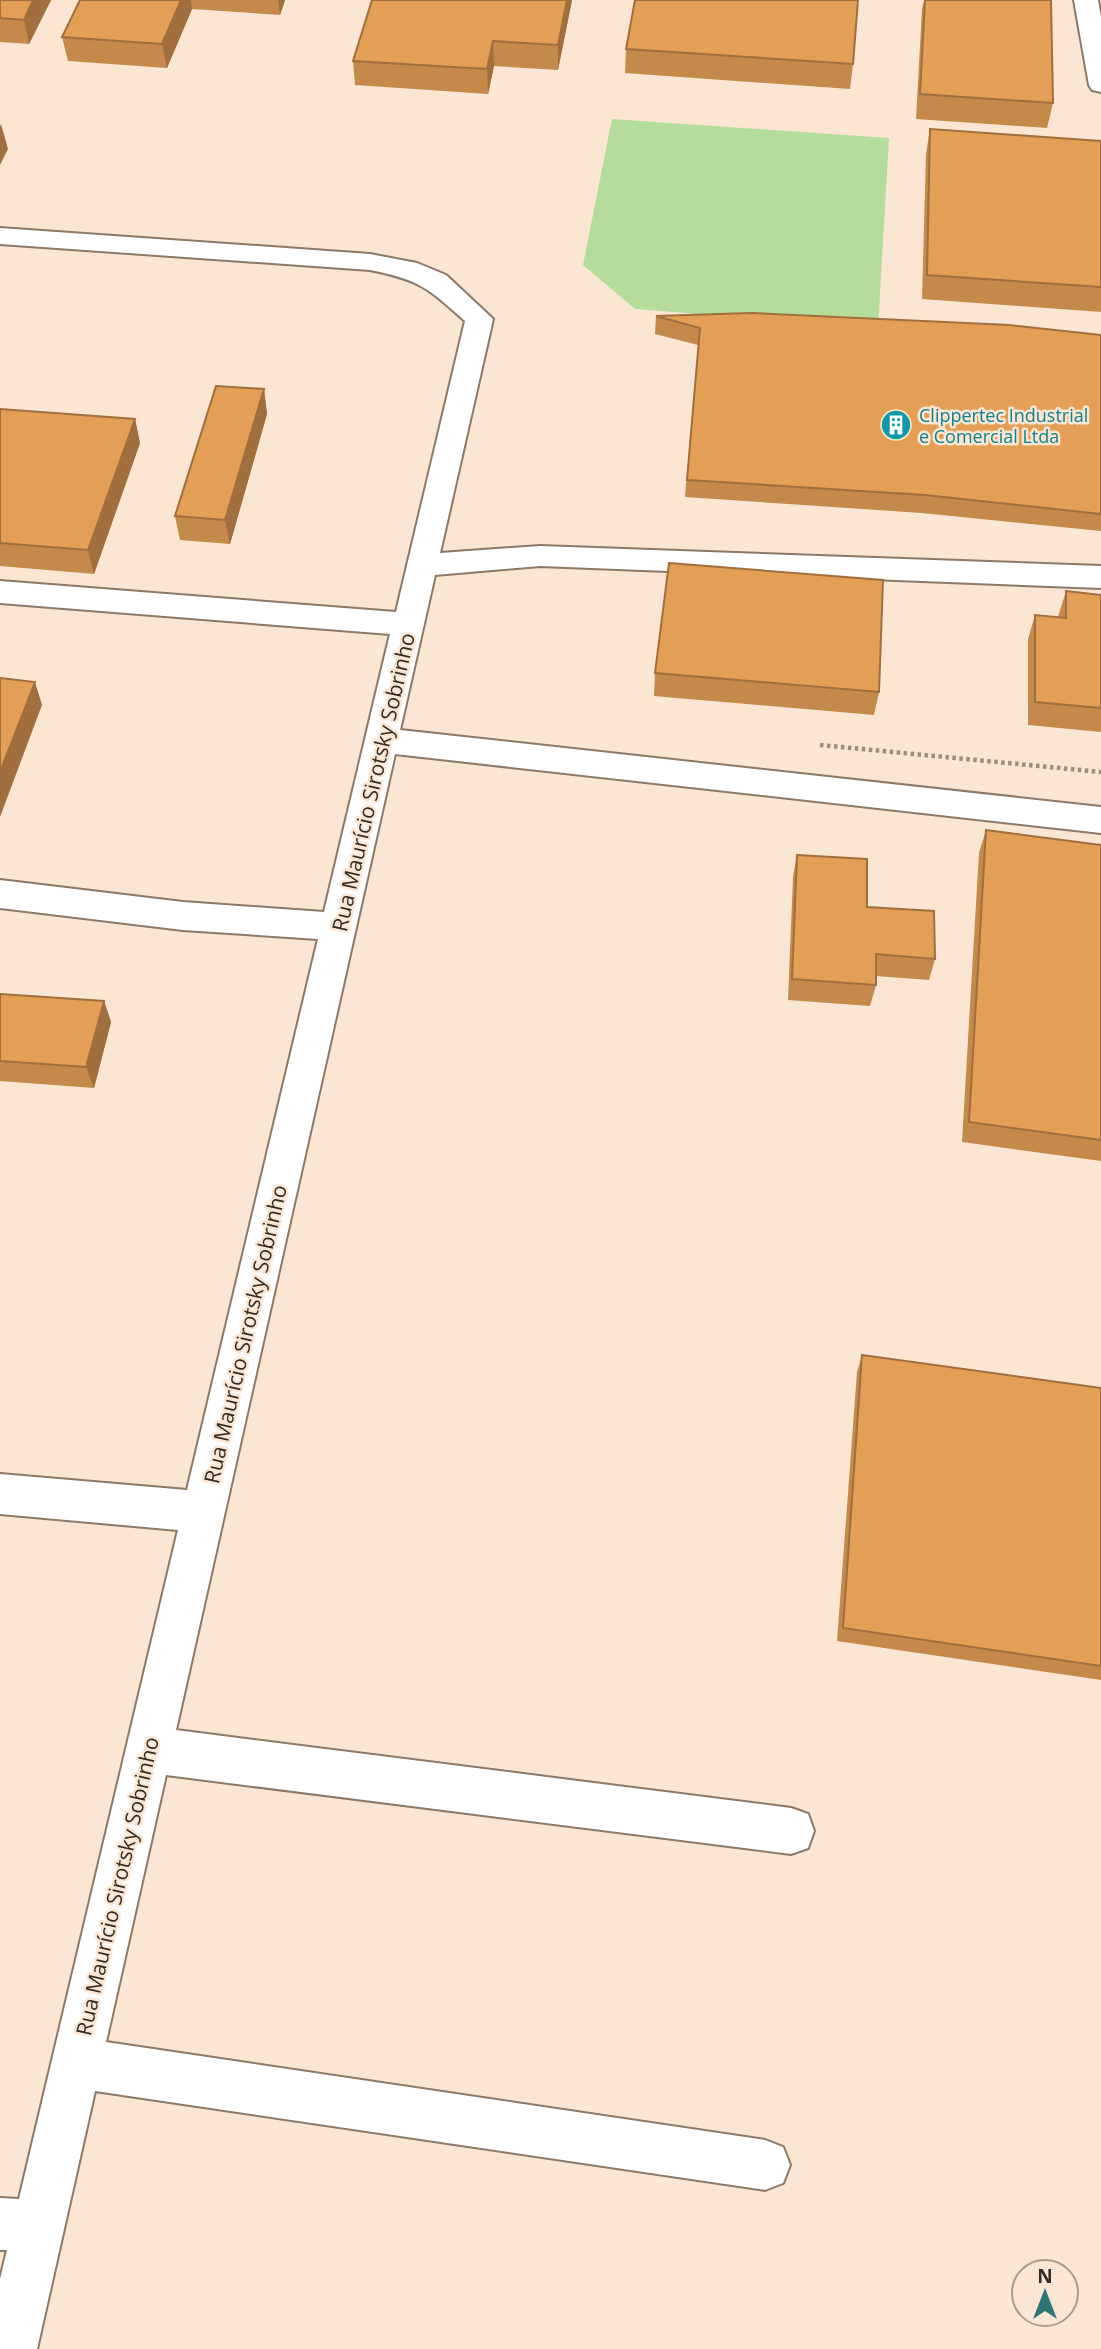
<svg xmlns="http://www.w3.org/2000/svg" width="1101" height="2349" viewBox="0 0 1101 2349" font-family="'Open Sans',sans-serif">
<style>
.green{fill:#b4dc9b}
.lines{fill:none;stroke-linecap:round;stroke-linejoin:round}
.minor-casing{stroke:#8c7968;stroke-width:4}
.path{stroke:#9b8d7f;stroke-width:4.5;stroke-dasharray:3.5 3.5;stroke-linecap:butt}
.minor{fill:#fff;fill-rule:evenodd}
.wall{fill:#c4894b}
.shaded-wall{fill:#a06f3d}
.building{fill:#e49f57;stroke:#a06f3d;stroke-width:2}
.labels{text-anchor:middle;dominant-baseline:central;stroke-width:5;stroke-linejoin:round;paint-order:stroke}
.far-culture-label{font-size:18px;fill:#0d838f;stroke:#fae6d2;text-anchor:start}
.street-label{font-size:21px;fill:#332c24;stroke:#fae6d2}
</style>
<rect width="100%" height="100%" fill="#fae6d2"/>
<path class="green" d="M612 119 889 138 878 328 635 309 583 265Z"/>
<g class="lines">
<g class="minor-casing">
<path id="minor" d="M1074 0H1098L1101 17V92L1092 90 1089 85Z
M0 228 370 254 417 263 446 275 493 319 440 553 540 546 1101 566V588L540 566 435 575 400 730 1101 807V833L395 754 176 1730 791 1808 808 1814 814 1831 808 1848 791 1854 166 1775 106 2042 765 2140 783 2147 790 2165 783 2183 765 2190 95 2091 37 2349H0V2279L7 2250H0V2198L19 2199 178 1530 0 1514V1474L187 1490 318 939 183 930 0 908V880L183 902 324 912 390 634 0 603V581L396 612 465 321C428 288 420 280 370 270L0 244Z"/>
</g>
<path class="path" d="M820 745 1101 772"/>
<use href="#minor" class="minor"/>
</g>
<path class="wall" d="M0 0H51L29 44 0 42Z
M80 0H285L280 15 192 9 167 68 68 61 62 37Z
M572 0 558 70 494 66 488 94 355 85 353 61Z
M924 0H1051L1053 103 1047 128 916 119 922 9Z
M626 49 853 64 850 89 625 73Z
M930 129 1101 141V312L922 299 926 154Z
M656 316 1101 335V531L922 513 685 497 698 345 655 334Z
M264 389 267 414 230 544 180 540 175 516Z
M0 409 135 419 140 443 94 574 0 566Z
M1066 591 1101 595V732L1028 725V639L1035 615 1058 617Z
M655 673 879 692 874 715 654 696Z
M986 830 1101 845V1161L962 1142 979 853Z
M797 855 935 959 929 980 876 976V985L870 1006 788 1000 793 877Z
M0 994 104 1001 111 1022 94 1088 0 1081Z
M862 1355 1101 1388V1680L837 1641 857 1372Z"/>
<path class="shaded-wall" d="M33 0H51L29 44 24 20Z
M181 0H191L192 9 167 68 162 44Z
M278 0H285L280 15Z
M567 0H572L558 70V45Z
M493 41 494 66 488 94 487 69Z
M1 124 8 149 0 165V127Z
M264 389 267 414 230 544 225 520Z
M135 419 140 443 94 574 88 550Z
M35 682 42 705 0 817V772Z
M104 1001 111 1022 94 1088 86 1067Z"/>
<path class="building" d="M0 0H33L24 20 0 18Z
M80 0H181L162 44 62 37Z
M372 0H567L558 45 493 41 487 69 353 61Z
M635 0H858L853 64 626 49Z
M925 0H1051L1053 103 920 94Z
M930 129 1101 141V287L927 275Z
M751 313 1009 325 1101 335V514L925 495 687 480 700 328 656 316Z
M216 386 264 389 225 520 175 516Z
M0 409 135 419 88 550 0 543Z
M669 563 883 580 879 692 655 673Z
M1066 591 1101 595V708L1035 702V615L1066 618Z
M0 678 35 682 0 772Z
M986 830 1101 845V1140L969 1122Z
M797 855 867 859V907L934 911 935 959 876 954V985L792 979Z
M0 994 104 1001 86 1067 0 1061Z
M862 1355 1101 1388V1666L843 1628Z"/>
<defs>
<g id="building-disc" transform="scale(1.575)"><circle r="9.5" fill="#0f9aa8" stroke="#fae6d2"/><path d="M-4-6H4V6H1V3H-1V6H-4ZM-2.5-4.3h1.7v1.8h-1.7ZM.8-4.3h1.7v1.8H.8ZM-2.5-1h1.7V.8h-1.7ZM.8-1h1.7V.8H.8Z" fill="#fff"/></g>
</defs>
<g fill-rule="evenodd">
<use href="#building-disc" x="896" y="425"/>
</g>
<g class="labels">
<g class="far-culture-label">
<text x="919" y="415">Clippertec Industrial<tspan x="919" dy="21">e Comercial Ltda</tspan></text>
</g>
<g class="street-label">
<text transform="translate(373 782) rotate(-77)">Rua Maurício Sirotsky Sobrinho</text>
<text transform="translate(245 1334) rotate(-77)">Rua Maurício Sirotsky Sobrinho</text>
<text transform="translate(117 1886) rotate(-77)">Rua Maurício Sirotsky Sobrinho</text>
</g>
</g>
<g transform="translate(1045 2293)"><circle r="33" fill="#fae6d2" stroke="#aa9c8c" stroke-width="2"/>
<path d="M0-5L12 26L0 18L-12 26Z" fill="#2c7678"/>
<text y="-10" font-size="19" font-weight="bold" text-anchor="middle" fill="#332c24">N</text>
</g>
</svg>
